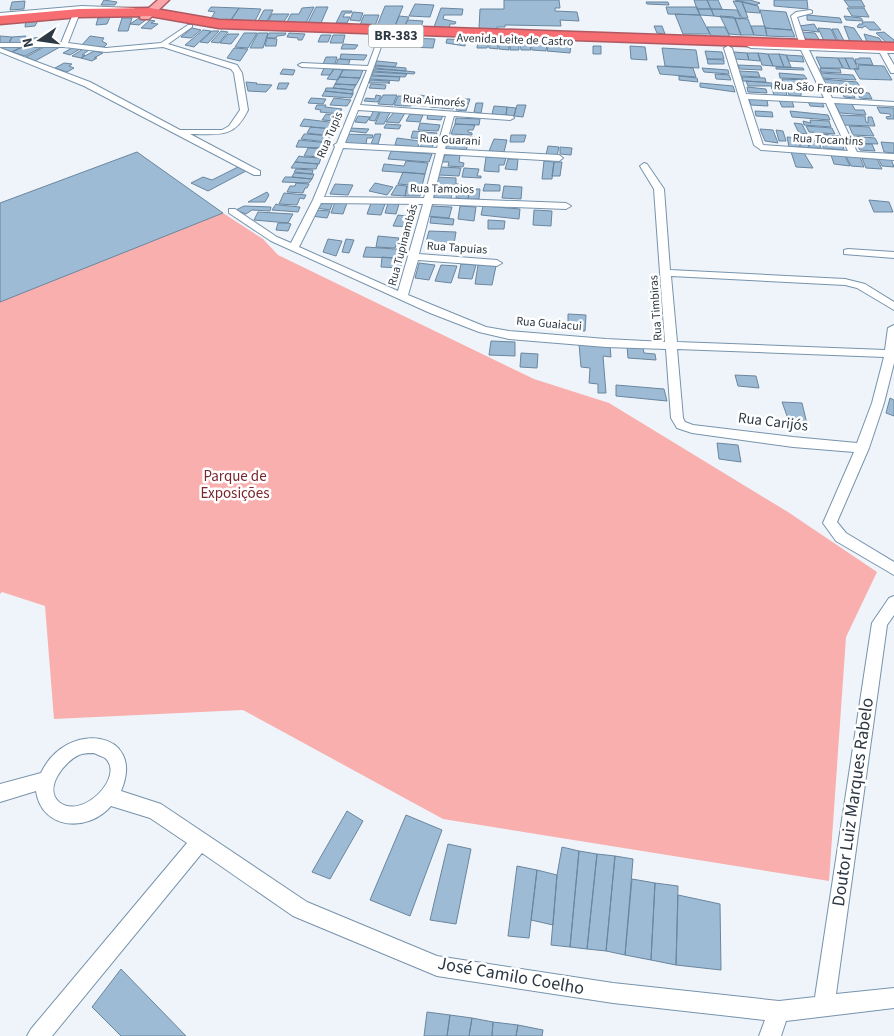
<svg xmlns="http://www.w3.org/2000/svg" width="894" height="1036" viewBox="0 0 894 1036" font-family="'Source Sans 3',sans-serif">
<style>
.green{fill:#f9afae}
.building{fill:#9dbbd5;stroke:#6a869f}
.lines{fill:none;stroke-linecap:round;stroke-linejoin:round}
.street-casing{stroke:#7793ac;stroke-width:2}
.primary-casing{stroke:#af5a62;stroke-width:3}
.highway-casing{stroke:#af5a62;stroke-width:3}
.street{fill:#fff;fill-rule:evenodd}
.primary{fill:#faa7aa;fill-rule:evenodd}
.highway{fill:#f66d72;fill-rule:evenodd}
.labels{text-anchor:middle;dominant-baseline:central;stroke-width:5;stroke-linejoin:round;paint-order:stroke}
.far-street-label{font-size:12px;fill:#2c3843;stroke:#fff}
.shield{fill:#fff;stroke:#6b747b;stroke-width:1}
.shield-label{font-size:14px;font-weight:bold;fill:#2c3843}
.street-label{font-size:15px;fill:#2c3843;stroke:#fff}
.park-label{font-size:15px;fill:#7a262c;stroke:#fff}
.near-street-label{font-size:18px;fill:#2c3843;stroke:#fff}
</style>
<rect width="100%" height="100%" fill="#eef4fa"/>
<path class="green" d="M223 213 263 239 278 255 534 379 609 403 788 512 877 572 846 637 829 881 443 819 243 710 54 719 45 606 2 592 0 594V301Z"/>
<path class="building" d="M104 0 117 2 115 5H101Z
M504 0H559L560 8H555V11L577 12 579 21 560 20 561 26 505 25V27H497V29H479L480 9H504Z
M694 0H707L711 9H697Z
M707 0H718L722 9H711Z
M735 0H750L760 3 756 5Z
M774 0H807L808 9 774 6Z
M844 0H861L865 7H849Z
M25 1 24 9 10 10 12 2Z
M733 1 742 2 748 18H742Z
M646 2H668L669 5 647 4Z
M742 2 758 6 760 13 746 12Z
M415 4 434 5 430 17 409 16Z
M385 6H403L395 26H377Z
M211 7 239 8 231 20H210L215 12 208 11Z
M314 7 306 23 287 22 291 14H299L302 8Z
M316 7H328L321 23H308Z
M666 7H697L700 15 668 14Z
M239 8 261 9 255 21 231 20Z
M441 8 463 9 462 15H444L443 19 456 22 455 24H450L449 28 434 27Z
M847 8H864L869 17 852 16Z
M697 9H711L714 16 700 15Z
M711 9 737 10 741 19 714 16Z
M264 10H273L267 21H258Z
M760 10 786 12 792 30 765 28Z
M342 11H352L351 13H345L343 17H350L347 23H336Z
M353 12 363 13 360 21 350 20Z
M272 14H289L283 23H267Z
M675 14 700 15 710 34H683Z
M364 15H379L375 26 360 25Z
M807 15 840 18 842 23 807 20Z
M399 16 409 17 404 27 395 26Z
M720 16 734 17 741 35 729 34Z
M844 16 861 18 863 21 846 20Z
M110 17 107 24 96 25 98 18Z
M39 18 35 26 25 27 26 19Z
M122 18H132L128 31H118Z
M139 18 147 19 139 25 130 24Z
M735 18 748 19 754 35H741Z
M150 20 155 21 151 23 158 24 151 29 141 28Z
M408 20 423 21 421 27H404Z
M862 22H874L881 30H870L865 26 862 28 857 27 859 24H863Z
M814 24 819 32 801 30 799 26Z
M654 26H662L665 34 657 33Z
M751 26H765L767 36 754 35Z
M844 26 854 28 863 42H850Z
M707 27H725L730 37 711 36Z
M192 28 201 30 191 38 181 37Z
M765 28 792 30 795 37 767 36Z
M818 28 831 29 837 42 824 41Z
M832 29H838L844 41H838Z
M203 30 211 31 194 47 185 45Z
M212 31H219L208 43 200 42Z
M221 31 228 32 219 43 211 42Z
M802 32 815 33 820 41 806 40Z
M884 32 894 40V44H888L876 33Z
M244 33H257L248 48 235 47Z
M258 33H268L263 48H250Z
M269 33H286L285 35 277 36 276 38H266Z
M289 33 305 34 302 40H298V38L287 37Z
M228 34H239L231 44 220 43Z
M864 34 879 38 883 43 867 42Z
M321 35H331L328 42H318Z
M333 35H345L343 43H330Z
M0 36 12 37 9 43H0Z
M26 36 22 43H9L12 37Z
M90 36 104 38 102 41 107 44 104 47 81 46Z
M46 37 45 43H35V41H32L33 38Z
M388 37 435 39 433 48 385 46Z
M267 38 277 39 276 46H265Z
M447 39 466 40 465 46 446 43Z
M478 40 488 41 487 48H477Z
M488 41 498 42V49L489 48Z
M499 42H509V50L499 49Z
M510 43H519V50H510Z
M520 43H529L531 50H521Z
M531 43 547 44 546 51 532 50Z
M549 43 571 45 570 53 547 51Z
M343 44 358 45 355 49H341Z
M23 46 12 52 0 48V47Z
M25 46 42 47 25 56 12 52Z
M593 46H601V54H593Z
M630 46 645 47 647 60 631 59Z
M44 47H60L35 61 26 57Z
M72 48 80 49 70 55 63 53Z
M234 48 248 49 240 61 227 58Z
M662 48 696 50 699 68 665 66Z
M83 49 89 50 82 55H85L81 58 72 56Z
M94 51 103 53 94 58H97L92 61 81 58Z
M705 51 722 52 724 59H707Z
M734 52 747 53 749 60 735 59Z
M747 53H758L760 61 749 60Z
M758 53 768 54 773 66 762 65Z
M341 54 367 55 364 60 340 59Z
M768 54H779L784 67 773 66Z
M779 54 786 55 791 67H784Z
M786 55 802 56 804 62 789 61Z
M326 57H337L335 64H323Z
M816 57 838 58 843 68H821Z
M838 58H845L850 69 843 68Z
M845 58H853L858 69H850Z
M859 58H870L873 65 856 64 855 59H859Z
M338 59 350 60 348 66 336 65Z
M707 59 724 60V64H708Z
M377 61 397 63 395 67 375 65Z
M64 63 72 64 69 66 74 68 67 72 55 68Z
M738 65 761 66 762 70 740 69Z
M858 65 884 66 892 80 860 79 854 69H859Z
M375 66 395 67 406 68V71L375 68Z
M657 66 693 68 696 77 660 74Z
M776 67 803 68 804 70 776 69Z
M324 68 334 69 330 75H321Z
M702 68 728 70 729 74 704 72Z
M820 68 840 69 841 73 821 72Z
M283 69 295 70 293 75 280 74Z
M334 69 343 70 338 80 327 79Z
M374 69 406 71 415 72 414 74 373 71Z
M343 70H363L360 78 339 77Z
M739 71 758 72 760 77 741 76Z
M373 72 407 74 405 77 372 75Z
M779 73 804 75 807 79 780 78Z
M820 73 853 75 856 80 822 78Z
M715 74 729 75 731 80 716 79Z
M371 76 400 77 399 81 370 79Z
M679 76 697 78 698 82 679 80Z
M339 77 360 78 356 85 335 84Z
M742 77 765 78 766 82 743 81Z
M782 79 807 80 809 84 783 83Z
M822 79 857 82 861 88 825 86Z
M370 80 390 81 388 83H390H369Z
M746 81 772 83V86H748Z
M246 82 257 83 256 84 272 85 266 92 248 91Z
M279 83H289L286 89H277Z
M700 83 733 86 735 92 700 87Z
M335 84 356 85 353 90 333 88Z
M371 84 386 85 385 89 369 88Z
M800 84 814 85 816 91 801 90Z
M771 86 785 87 787 96 774 95Z
M747 87 766 89 767 93 748 92Z
M326 88H333L353 90V94L325 91Z
M840 88 852 89 855 98 844 97Z
M787 89 801 91V96L789 95Z
M325 91 353 94 351 98 322 96Z
M857 92 869 93 872 99 860 98Z
M376 95 381 96 378 102 364 101 366 98 375 99Z
M383 95H397L393 105 378 104Z
M409 95 418 96 411 106H403Z
M420 95 431 97 426 106 413 105Z
M398 96H407L402 106 394 105Z
M311 98 326 99 323 104 308 103Z
M334 98 351 100 347 106 330 105Z
M433 99 445 101 443 108 430 107Z
M460 99H470L466 111 456 110Z
M749 99 767 100 768 106 751 105Z
M446 100H457L453 109 442 108Z
M779 100 792 101 794 107H782Z
M808 101 822 102 824 107 810 106Z
M833 102H851L855 110H864L866 115 840 113Z
M476 103H483L481 113 474 112Z
M317 105H326L325 107 342 109 339 114 320 112 321 110 315 109Z
M517 105H526L523 117 514 116Z
M494 106 507 107 506 115 492 114Z
M507 107 516 108 514 116 506 115Z
M877 107 894 108V119H887L886 117 891 116 890 114 880 113Z
M374 110H380L375 121 369 120Z
M381 110 391 111 384 124H375Z
M755 111 772 112 773 117 756 116Z
M790 111 828 115 830 120 792 117Z
M394 112 405 113 399 123 386 122Z
M326 114 338 116 335 121 322 120Z
M410 114 423 115 420 122 406 121Z
M428 114 443 115 441 120 427 119Z
M839 115 865 116 866 122 868 123V117H872L875 126 843 125Z
M358 116 370 117 366 123 355 122Z
M456 118 480 119 479 125 455 124Z
M304 119 337 123 334 129 300 126Z
M810 120 829 121 831 127 804 125 803 121 811 123Z
M420 123 440 125 438 131 418 130Z
M794 123 802 124 807 134 799 133Z
M386 124 401 125 399 129 384 128Z
M455 124 475 125 473 130H468V132L472 133V135L451 134Z
M311 126V127L333 129 330 136 307 133Z
M806 126 832 128 835 134 809 132Z
M849 126 869 127 874 136 853 135Z
M350 128 369 129 366 133 348 131Z
M760 129 773 130 778 143 765 141Z
M776 130 783 131 786 141H779Z
M413 131 437 133 435 139 411 138Z
M304 134H307L331 136 327 142 301 139Z
M345 134 373 135 372 138H367L366 144 342 143Z
M375 134H381L378 144H371Z
M821 134 839 136 840 140 822 138Z
M511 135H526L524 142H510Z
M452 136 475 137 473 143 450 142Z
M851 136 875 138 878 144 855 143Z
M787 137 798 138 800 147H789Z
M799 137 807 138 809 148 801 147Z
M397 138 420 141 418 147 395 145Z
M494 139 507 140 504 152 489 151Z
M823 139 842 141 844 150 823 148Z
M299 140 329 143 326 148 296 147Z
M423 140 434 141 432 149 420 148Z
M809 141H819L821 148H810Z
M881 142 894 143V153L884 152Z
M447 143 468 144 466 151H445Z
M856 144H872L875 151 860 150Z
M548 146 559 147 557 156 546 155Z
M560 147 572 148 571 155 560 154Z
M308 148 325 149 322 157 304 156Z
M391 151 432 154 429 162 388 159Z
M137 152 223 213 0 302V203Z
M791 152 804 153 813 168 796 167Z
M445 155H460L459 162 464 163 463 167 448 166 449 162H442Z
M831 155 845 156 850 166 834 164Z
M299 156 304 157 321 158 319 164 295 162Z
M846 156 860 157 864 167 851 166Z
M486 157 506 158 504 165H499V172L484 171Z
M862 158 877 159 882 169 866 168Z
M878 158 891 159 894 167 882 166Z
M508 159H518L517 170 505 169Z
M406 161 428 163 425 174 382 171 384 164 404 166Z
M544 161 554 162 552 179H542Z
M295 162 318 164 316 169 291 168Z
M554 162H562L560 176H552Z
M238 167 246 171 208 191 191 183 203 177 212 180Z
M441 167 461 168 459 176 439 175Z
M464 168 479 169 477 176H481V178L462 177Z
M296 169 313 170 312 174 294 172Z
M403 172 425 174 422 186 398 184Z
M294 173 312 174H314L312 179 292 177Z
M285 177H291L312 179 309 183 282 182Z
M438 177 456 178V184H459L458 187 437 185Z
M296 183 309 184 307 188H305L303 193 287 192 290 186H295Z
M375 183 393 187 387 195 369 191Z
M335 184 353 185 348 195 330 194Z
M485 184 500 185V191H483Z
M397 185 407 186 405 196 391 195Z
M407 186 423 187 420 196H405Z
M504 186 522 187 521 199 502 198Z
M436 188 453 189 451 199 434 198Z
M457 188 470 189 468 199 456 198Z
M470 189H480L479 199H468Z
M267 192 269 195 265 202H248Z
M284 193 306 195 304 199 300 198 297 205 279 204Z
M869 200 889 202 893 212H874Z
M319 202H333L330 210 316 208Z
M335 202 347 203 343 214 331 213Z
M371 203 385 204 381 215 367 214Z
M388 203 399 204 396 214 385 213Z
M276 204 279 205 300 207 298 212 272 210Z
M244 206 271 207 270 211 252 210 246 214 236 210Z
M429 206 452 207 449 218 427 216Z
M460 206 476 207 474 221 458 219Z
M483 206 520 209 519 219 481 215Z
M315 210 330 211 327 218 311 216Z
M534 210 552 211 551 226 533 225Z
M258 212 293 214 288 223 254 220Z
M398 215 414 217 411 227 393 226Z
M431 217 454 219 453 225 430 223Z
M488 220 505 221 504 229H488Z
M278 223H288L291 224 288 231 276 230Z
M429 231 456 232 454 244 426 242Z
M378 236 399 238 395 248 376 247Z
M328 239 342 241 336 256 323 252Z
M346 239 354 240 349 253 342 252Z
M366 247 395 249H403L401 258 363 257Z
M382 257 402 259 401 268 381 267Z
M419 263 435 265 429 280 415 278Z
M461 264 476 265 472 279 458 278Z
M441 265 457 266 451 283 435 281Z
M478 265 496 266 492 285 475 284Z
M568 314 586 315 585 331H568Z
M491 341 515 342V356L489 355Z
M579 344 610 346 611 357 603 356 606 393H598V384L589 383 590 368 581 367Z
M627 346 643 348 644 353 655 354 656 360 628 358Z
M521 353 538 354 537 368 520 367Z
M735 375 756 376 759 388 738 386Z
M616 385 664 389 667 401 616 396Z
M890 398 894 400V416L886 413Z
M782 402 802 403 808 428 791 427Z
M717 443 738 445 741 462 719 459Z
M347 811 363 821 330 879 312 872Z
M406 815 442 830 410 916 370 900Z
M448 844 471 849 456 924 430 920Z
M562 847 579 851 570 947 551 945 557 875Z
M579 851 597 854 587 949 570 947Z
M597 854 615 856 606 951 587 949Z
M615 856 633 859 625 955 606 951Z
M517 866 537 870 529 938 508 936Z
M537 870 557 875 553 925 531 920Z
M632 879 655 883 651 960 625 955Z
M655 883 678 886 676 965 651 960Z
M678 895 720 904 721 970 676 965Z
M121 969 186 1036H121L92 1007Z
M427 1012 450 1015 447 1036H424Z
M450 1015 472 1018 469 1036H447Z
M472 1018 493 1022 492 1036H469Z
M493 1022 518 1025 516 1036H492Z
M518 1025 543 1030 542 1036H516Z"/>
<g class="lines">
<g class="street-casing">
<path id="street" d="M82 6 134 8 137 10 134 12 82 10 0 17V13Z
M810 10 812 11V13L797 17 807 46 877 48 878 46 880 45 884 49H894V53H887L894 65V73H891L880 53 809 50 832 98 894 102V106L834 103 857 152 894 154V160L761 150 754 145 724 48 728 46 732 48 746 94 824 98 801 50 751 48 747 46 751 44 800 46 791 16 796 12ZM748 99 826 103 848 151 763 145Z
M79 11 82 13 79 15 68 43 106 48 161 43 188 25H192V27L168 44 237 65 242 73 248 110C234 139 219 134 190 134L260 171V175H254L84 86 0 52V48L90 82 180 130H222L229 126 240 110 234 73 231 69 163 47 106 52 64 47H0V43H61L73 14Z
M381 28 384 30 385 36 360 105 513 116 514 118 510 120 454 116 445 149 559 155 563 158 559 161 444 154 433 198 566 203 571 206 566 209 432 204 419 254 497 260 502 263 497 266 418 260 408 295 486 327 509 331 606 339 665 342 654 189 640 166 644 163 647 164 664 189 670 270 845 279 865 284 894 302V310L857 288 845 285 671 276 677 342 885 350 888 328 894 325V363L884 403 869 448 837 522 846 533 894 562V575L836 541 823 523 854 452 793 447 692 433 677 428 671 418 666 349 606 347 509 339 479 332 430 313 271 241 229 213V209H235L277 237 291 243 313 200 335 147 334 145 337 143 367 70 302 67 298 65 302 63 368 66 379 36 378 30ZM358 110 446 116 437 148 345 143ZM343 148 436 153 424 198 324 197ZM321 203 423 204 398 291 299 247ZM677 349 884 357 872 403 857 443 793 437 693 425 685 422 683 418Z
M848 249 894 252V258L844 254V250Z
M894 596V615L887 625 836 994 894 988V1008L786 1021 781 1036H759L765 1020 613 1003 437 976 293 916 202 853 52 1036H27L31 1029 187 843 150 818 111 806C89 832 42 831 36 791L0 802V784L41 773C66 719 147 730 121 791L161 804 307 902 437 956 613 983 779 1001 815 997 872 623 889 598ZM94 753C97 755 102 756 105 758 126 776 82 821 59 802 43 788 65 761 79 755 84 753 89 753 94 753Z"/>
</g>
<g class="primary-casing">
<path id="primary" d="M158 0H169L149 19H141L140 17 141 15Z"/>
</g>
<g class="highway-casing">
<path id="highway" d="M150 8 219 20 894 43V51L219 28 150 16 79 17 0 24V16L79 9Z"/>
</g>
<use href="#street" class="street"/>
<use href="#primary" class="primary"/>
<use href="#highway" class="highway"/>
</g>
<g class="labels">
<g class="far-street-label">
<text transform="translate(515 40) rotate(2)">Avenida Leite de Castro</text>
<text transform="translate(819 88) rotate(3)">Rua São Francisco</text>
<text transform="translate(434 101) rotate(4)">Rua Aimorés</text>
<text transform="translate(330 135) rotate(-67)">Rua Tupis</text>
<text transform="translate(450 140) rotate(3)">Rua Guarani</text>
<text transform="translate(828 140) rotate(3)">Rua Tocantins</text>
<text transform="translate(442 189) rotate(1)">Rua Tamoios</text>
<text transform="translate(403 245) rotate(-75)">Rua Tupinambás</text>
<text transform="translate(457 248) rotate(4)">Rua Tapuias</text>
<text transform="translate(656 308) rotate(-94)">Rua Timbiras</text>
<text transform="translate(549 324) rotate(5)">Rua Guaiacui</text>
</g>
<rect class="shield" x="368.5" y="24.5" width="55" height="23" rx="4"/>
<g class="shield-label">
<text x="396" y="36">BR-383</text>
</g>
<g class="street-label">
<text transform="translate(773 422) rotate(7)">Rua Carijós</text>
</g>
<g class="park-label">
<text x="235" y="476">Parque de<tspan x="235" dy="17">Exposições</tspan></text>
</g>
<g class="near-street-label">
<text transform="translate(853 802) rotate(-82)">Doutor Luiz Marques Rabelo</text>
<text transform="translate(511 976) rotate(10)">José Camilo Coelho</text>
</g>
</g>
<g transform="translate(40 40) rotate(257)" stroke="#ffffff" stroke-width="4" paint-order="stroke">
<path d="M0-4L9 19L0 12L-9 19Z" fill="#2c3843"/>
<text y="-8" font-size="14" font-weight="bold" text-anchor="middle" fill="#2c3843">N</text>
</g>
</svg>
